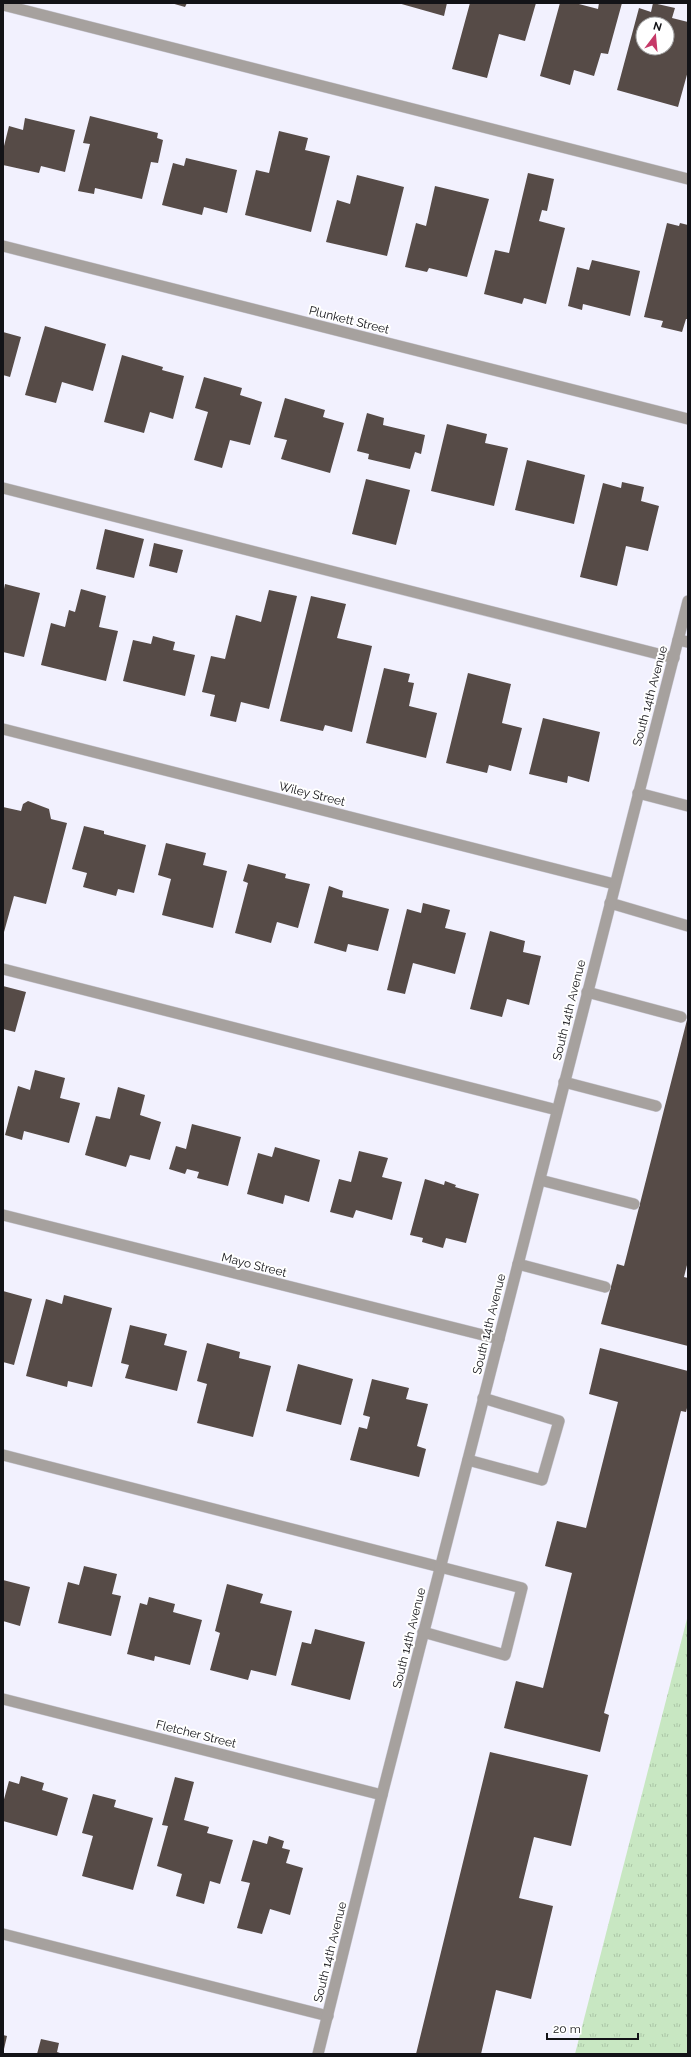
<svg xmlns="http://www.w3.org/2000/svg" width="691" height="2057" viewBox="0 0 691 2057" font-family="Raleway,sans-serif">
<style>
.grass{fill:url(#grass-tufts)}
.building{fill:#564b47;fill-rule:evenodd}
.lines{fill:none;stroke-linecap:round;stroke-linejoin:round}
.service-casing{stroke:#cecdd9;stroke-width:12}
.minor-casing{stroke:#cecdd9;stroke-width:12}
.tertiary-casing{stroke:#cecdd9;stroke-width:12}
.service{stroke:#a6a19e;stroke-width:11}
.minor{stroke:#a6a19e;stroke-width:11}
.tertiary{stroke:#a6a19e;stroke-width:11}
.labels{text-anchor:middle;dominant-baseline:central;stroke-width:4;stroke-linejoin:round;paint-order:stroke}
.street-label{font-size:12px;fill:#131317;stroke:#fff}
</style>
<defs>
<pattern id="grass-tufts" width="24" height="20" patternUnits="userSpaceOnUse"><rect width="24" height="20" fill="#c8e7c2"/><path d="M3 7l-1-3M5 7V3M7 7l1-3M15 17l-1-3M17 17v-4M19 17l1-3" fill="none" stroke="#abc5a6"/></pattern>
</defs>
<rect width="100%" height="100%" fill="#f2f1fe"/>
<path class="grass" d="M688 1615V2054H575Z"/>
<path class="building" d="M171 3H187L185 7Z
M398 3H447L444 16Z
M470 3H536L525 41 499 34 487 78 452 69Z
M560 3H575L598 9 599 3H622L608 54 601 53 594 76 574 70 570 85 540 76Z
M653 3 675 8 672 18 688 22V71L678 107 617 90 639 8 651 12ZM643 24H667V48H643Z
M90 116 158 133 157 138 163 140 158 163 151 162 142 199 95 188 94 194 78 191 90 144 83 143Z
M25 118 75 130 65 172 41 166 39 173 3 165V150L9 126 23 130Z
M279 131 308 138 305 150 330 156 311 232 245 215 256 170 269 173Z
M186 158 237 170 227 213 204 207 202 215 162 205 173 163 184 166Z
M528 173 554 179 547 211 542 210 539 221 565 228 546 304 524 298 522 304 484 294 495 250 509 253Z
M357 175 404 187 387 256 326 242 337 200 350 204Z
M435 186 489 199 467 277 429 268 427 272 405 267 416 223 426 226Z
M667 223 679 226 680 223 688 225V319H686L682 332 661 327 663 321 644 317Z
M592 260 640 271 630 316 583 304 582 310 568 306 577 267 589 270Z
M45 326 106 344 93 391 62 382 56 403 25 395Z
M3 332 21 337 10 377 3 375Z
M122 355 163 367 162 370 184 376 173 419 150 412 144 433 104 422Z
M204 377 242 388 240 395 262 402 250 445 230 440 222 468 194 460 208 412 195 408Z
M285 398 325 410 323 417 344 423 330 473 281 459 287 440 274 437Z
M367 413 384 418 383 425 425 435 421 454 415 452 410 469 368 459 369 454 357 451Z
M447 424 487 434 485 443 508 448 494 506 431 491Z
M527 460 585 475 574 524 515 510Z
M366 479 410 490 396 545 352 534Z
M622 482 644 487 641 501 659 506 648 551 626 546 617 586 580 577 603 483 621 488Z
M105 529 144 539 134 578 96 569Z
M154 543 183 550 177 573 149 566Z
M5 584 40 593 24 657 3 652V594Z
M81 589 106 596 99 627 118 631 106 681 41 665 51 623 65 627 69 610 75 612Z
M269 590 297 596 269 709 241 702 236 722 210 716 215 695 202 692 211 656 225 659 236 615 261 622Z
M311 596 346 604 337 638 372 646 352 732 325 725 323 731 280 721Z
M153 636 175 642 173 650 195 655 185 696 123 681 133 640 151 644Z
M384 668 410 674 408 682 414 683 409 706 437 713 426 758 366 743Z
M468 673 511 684 502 723 522 728 511 771 489 765 487 773 446 763Z
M543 718 600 732 589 782 568 776 567 783 529 774Z
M28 801 49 809 51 819 67 823 46 904 14 896 4 932 3 807 21 811 23 804Z
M84 826 104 831V834L146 845 134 893 118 889 116 896 83 887 87 873 72 869Z
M166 843 206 853 203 865 227 871 213 928 162 915 171 879 158 875Z
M248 864 286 874 285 878 310 884 298 928 277 922 271 943 235 933 248 883 243 881Z
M329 886 343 891 342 897 389 909 378 951 348 944 346 952 314 943Z
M423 903 450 910 445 928 466 933 455 974 413 963 405 994 387 990 407 909 421 913Z
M490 931 525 941 523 952 541 956 529 1005 507 999 502 1017 470 1009Z
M3 986 26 992 15 1032 3 1029Z
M688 1016V1261L684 1277 688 1278V1346L601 1324 617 1264 624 1266Z
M35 1070 65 1078 60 1098 80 1103 69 1143 24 1131 22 1140 5 1135 18 1086 30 1090Z
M118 1087 145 1095 140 1115 161 1122 150 1160 130 1155 126 1167 85 1155 96 1116 110 1119Z
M192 1124 241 1137 228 1186 197 1178 199 1172 187 1169 185 1174 169 1169 176 1146 186 1149Z
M275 1147 320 1160 309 1202 285 1195 283 1204 247 1194 258 1153 272 1157Z
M359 1151 388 1158 382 1177 402 1182 392 1220 356 1210 353 1218 330 1212 339 1179 351 1182Z
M425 1179 444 1185 445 1181 456 1185 455 1187 479 1194 466 1243 446 1238 443 1248 422 1242 423 1238 410 1235Z
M3 1291 32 1299 14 1365 3 1362Z
M64 1295 112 1308 92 1387 68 1381 67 1387 26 1376 46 1299 62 1304Z
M130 1325 167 1334 164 1345 187 1351 177 1391 125 1378 129 1365 121 1363Z
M207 1343 240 1352 239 1358 271 1366 253 1437 197 1423 207 1384 197 1381Z
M600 1348 688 1371V1404L686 1412 681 1411 604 1713 609 1715 600 1752 504 1728 516 1681 543 1688 572 1573 545 1566 557 1521 586 1528 618 1402 589 1394Z
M298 1364 353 1379 341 1425 286 1411Z
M372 1379 409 1388 406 1399 428 1404 417 1446 426 1449 419 1477 350 1460 359 1427 367 1429 370 1417 363 1415Z
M84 1566 117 1574 112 1594 121 1596 111 1636 58 1623 68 1582 79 1585Z
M3 1580 30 1587 20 1626 3 1621Z
M227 1584 263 1594 260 1603 292 1611 276 1676 251 1670 248 1680 210 1670 220 1633 215 1631Z
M149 1597 175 1604 173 1612 202 1620 190 1665 155 1656 154 1661 127 1654 140 1603 147 1605Z
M315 1629 365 1642 350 1700 291 1685 302 1642 311 1644Z
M490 1752 588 1775 571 1846 534 1837 519 1898 553 1906 531 1999 496 1990 481 2054H416Z
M21 1776 44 1783 42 1790 68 1798 57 1836 3 1821V1803L9 1781 19 1784Z
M175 1777 194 1782 184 1820 209 1827 207 1833 233 1840 220 1884 210 1881 204 1904 176 1896 182 1874 157 1866 168 1826 162 1825Z
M93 1794 116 1800 114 1807 153 1818 133 1890 82 1876 93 1836 82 1833Z
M269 1836 284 1841 282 1848 290 1850 286 1863 303 1868 290 1915 270 1909 262 1934 237 1928 250 1883 241 1881 253 1840 267 1844Z
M3 2035 7 2036 4 2049H3Z
M41 2039 59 2043 57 2052 63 2054H37Z"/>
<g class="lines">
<g class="service-casing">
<path id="service" d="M3 5 688 179
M3 488 674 658
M678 640 688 642
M610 903 688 926
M3 969 557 1110
M587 992 681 1017
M564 1082 656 1106
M540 1180 634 1204
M518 1264 605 1287
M3 1455 522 1588 505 1655 423 1632
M468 1460 542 1480 559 1421 483 1398
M3 1934 328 2016"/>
</g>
<g class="minor-casing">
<path id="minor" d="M3 246 688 419
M3 729 614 884
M638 793 688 806
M3 1215 499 1339
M3 1699 382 1795"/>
</g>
<g class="tertiary-casing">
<path id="tertiary" d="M318 2054 382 1795 688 601"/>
</g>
<use href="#service" class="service"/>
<use href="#minor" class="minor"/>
<use href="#tertiary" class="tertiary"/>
</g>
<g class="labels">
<g class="street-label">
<text transform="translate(349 320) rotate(14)">Plunkett Street</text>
<text transform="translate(650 696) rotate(-75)">South 14th Avenue</text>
<text transform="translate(312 794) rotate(14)">Wiley Street</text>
<text transform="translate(569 1010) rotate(-76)">South 14th Avenue</text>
<text transform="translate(254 1265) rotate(14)">Mayo Street</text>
<text transform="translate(489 1324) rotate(-76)">South 14th Avenue</text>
<text transform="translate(409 1638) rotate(-76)">South 14th Avenue</text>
<text transform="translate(196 1734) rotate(14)">Fletcher Street</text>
<text transform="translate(330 1952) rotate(-76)">South 14th Avenue</text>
</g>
</g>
<rect width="691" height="2057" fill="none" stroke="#131317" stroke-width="8"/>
<g transform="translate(655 36) rotate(16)"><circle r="19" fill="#ffffff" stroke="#a1a1a2"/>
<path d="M0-3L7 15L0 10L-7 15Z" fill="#c63968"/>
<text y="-6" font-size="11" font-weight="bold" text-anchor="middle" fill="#131317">N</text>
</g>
<path d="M547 2033v6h91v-6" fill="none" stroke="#131317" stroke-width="2"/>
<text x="553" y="2033" font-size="12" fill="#131317" stroke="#ffffff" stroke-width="3" paint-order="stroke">20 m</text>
</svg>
